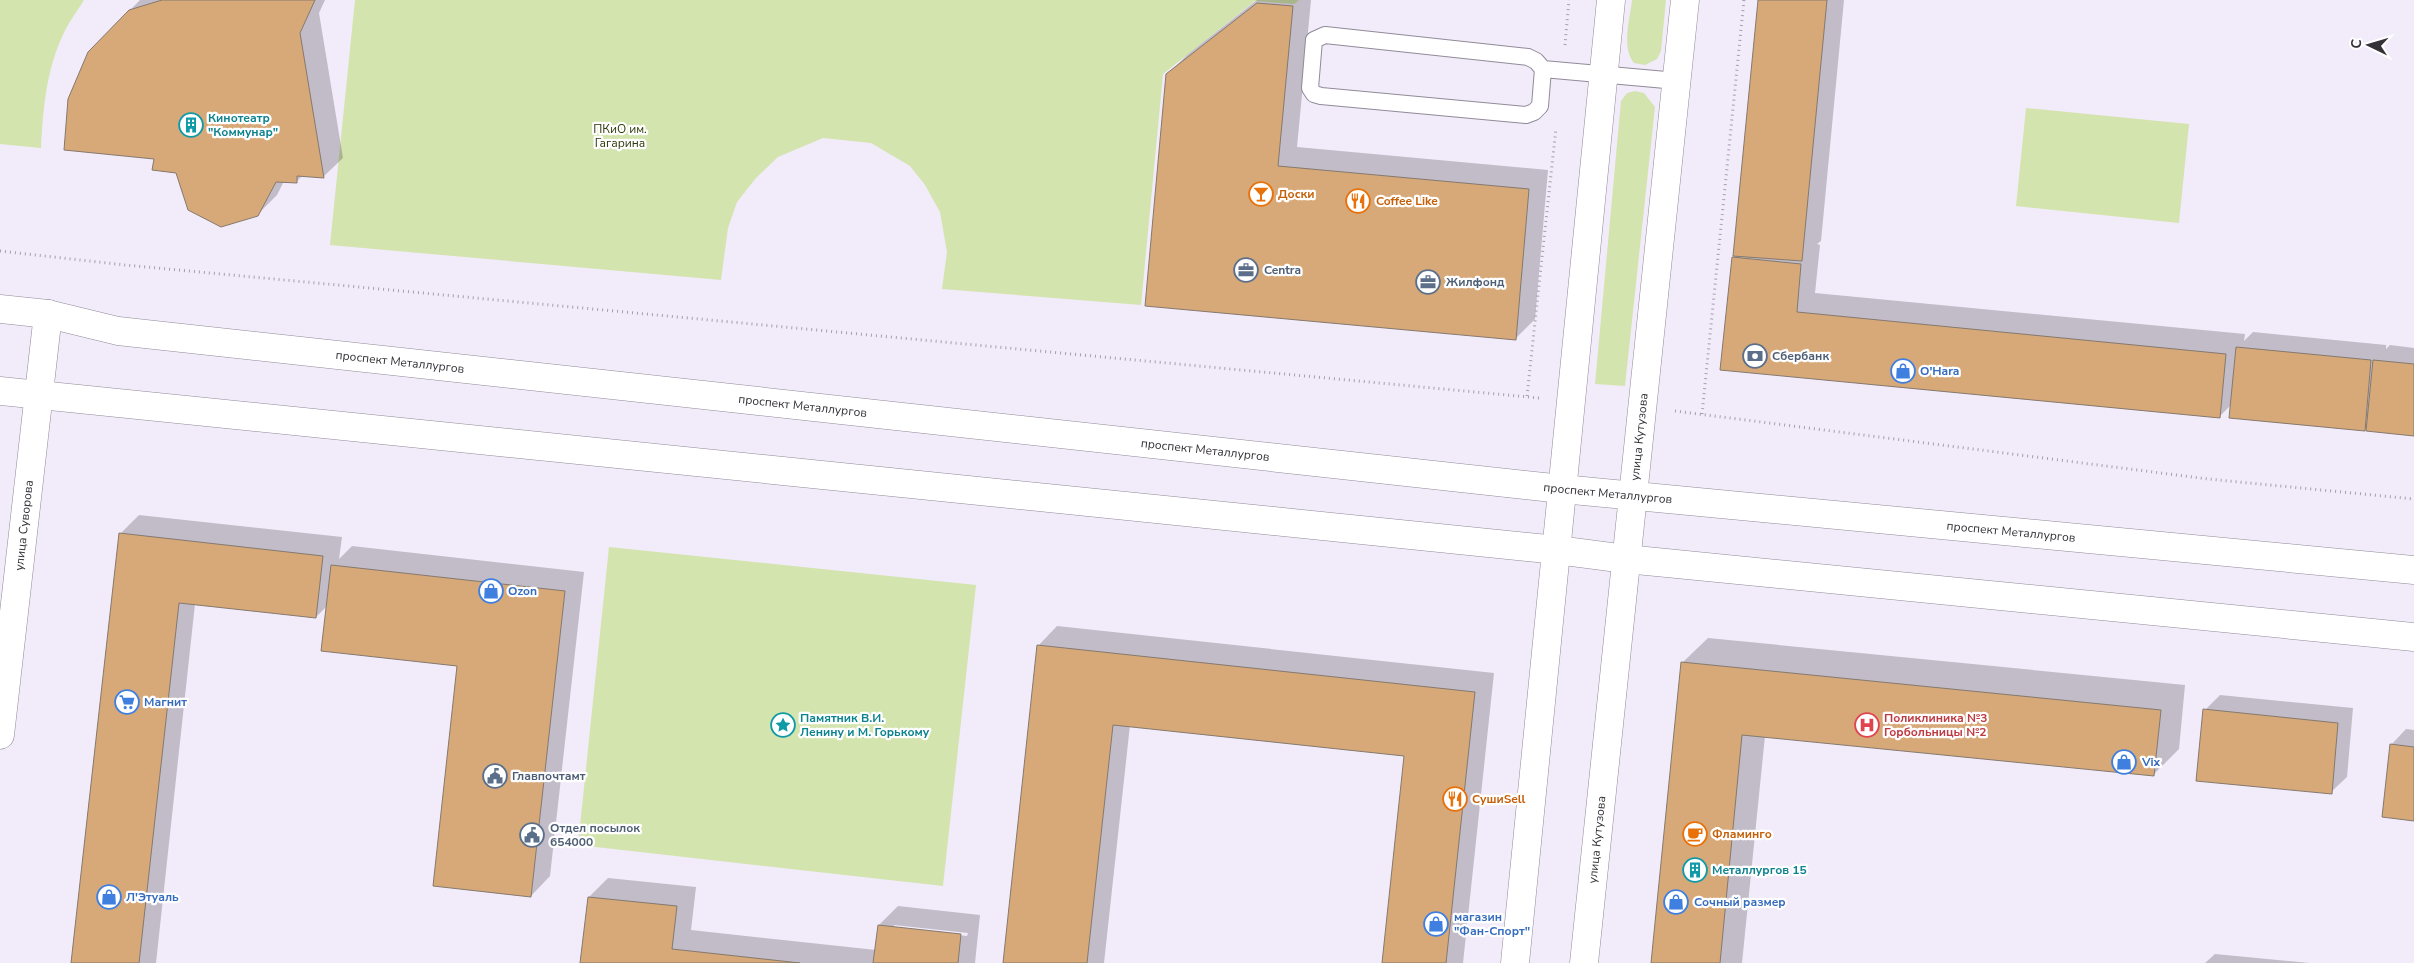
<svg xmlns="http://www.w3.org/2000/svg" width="2414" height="963" viewBox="0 0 2414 963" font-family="'Nunito Sans',sans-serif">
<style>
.green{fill:#d4e4ae}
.shadow{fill:#0003;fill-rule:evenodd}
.building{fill:#d8a978;stroke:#84796e}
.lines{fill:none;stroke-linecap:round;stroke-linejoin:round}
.lane-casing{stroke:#918a98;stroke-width:18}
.street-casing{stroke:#918a98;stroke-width:29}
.secondary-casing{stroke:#918a98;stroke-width:29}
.path{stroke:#a49faa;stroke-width:3;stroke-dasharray:1 4;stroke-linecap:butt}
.lane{stroke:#fff;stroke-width:16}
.street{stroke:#fff;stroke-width:28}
.secondary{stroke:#fff;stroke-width:28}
.labels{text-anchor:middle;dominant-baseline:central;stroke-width:4.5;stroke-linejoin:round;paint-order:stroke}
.culture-label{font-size:12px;font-weight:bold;fill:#0d838f;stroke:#fff;text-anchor:start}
.park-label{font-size:12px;fill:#2e390a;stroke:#fff}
.food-label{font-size:12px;font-weight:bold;fill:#c56008;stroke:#fff;text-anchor:start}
.service-label{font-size:12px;font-weight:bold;fill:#4e5e75;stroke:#fff;text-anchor:start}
.street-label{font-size:12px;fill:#343137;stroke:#fff}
.shop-label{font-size:12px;font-weight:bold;fill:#366cbe;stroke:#fff;text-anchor:start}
.health-label{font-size:12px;font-weight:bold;fill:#be3a42;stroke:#fff;text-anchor:start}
</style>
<rect width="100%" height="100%" fill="#f2ebfa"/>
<path class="green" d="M0 0H84C77 12 67 24 62 37 46 72 43 110 41 148L0 144Z
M355 0H1299L1294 4 1255 1 1163 74 1141 305 942 289 947 252 940 212 925 185 910 166 871 143 823 138 778 157 756 178 737 202 728 228 721 280 330 245Z
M1632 0H1666L1661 51 1657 59 1645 65 1634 63C1621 47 1630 19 1632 0Z
M1635 91 1644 93 1655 107 1625 386 1595 384 1621 101 1627 93Z
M2026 108 2189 124 2179 223 2016 206Z
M609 547 976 585 943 886 578 845Z"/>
<path class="shadow" d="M140 0H325L319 13 343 158 323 177 303 175 296 182 284 181 277 195 257 215 177 172 155 157 89 52Z
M1257 0H1311L1297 147 1548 170 1535 319 1515 339 1147 305 1167 75 1187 55Z
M1760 0H1844L1821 241 1817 244 1820 245 1815 293 2245 334 2244 341 2253 332 2386 345V349L2390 345 2414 348V435L2368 426 2364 430 2231 405 2219 417 1722 369Z
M139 515 342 537 339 559 352 546 584 572 550 876 531 896 458 665 328 605 316 617 195 604 156 963H72L120 534Z
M1057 626 1494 673 1463 963H1383L1405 755 1130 725 1104 963H1004L1038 646Z
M1708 638 2185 685 2179 749 2153 775 1765 736 1742 963H1653L1682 663Z
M2220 695 2353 708 2347 777 2331 792 2205 710Z
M2406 729 2414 730V819L2391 745Z
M608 878 696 887 691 930 876 950 879 925 898 906 980 915 975 963H582L589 897ZM894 925 968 933 967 936 894 928Z
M2215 954 2310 963H2205Z"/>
<path class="building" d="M162 0H315L300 33 324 178 297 176V183L276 182 258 216 221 227 188 210 176 173 152 170 154 159 64 150 68 99 88 52 129 10Z
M1758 0H1827L1802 261 1733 256Z
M1257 3 1293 6 1278 166 1529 189 1516 340 1145 306 1166 74Z
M1732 257 1801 264 1797 312 2226 354 2220 418 1720 370Z
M2236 347 2371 360 2365 431 2229 418Z
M2373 360 2414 364V436L2366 431Z
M119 533 323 556 316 618 179 603 139 963H71Z
M331 565 565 591 531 897 433 886 457 666 321 651Z
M1037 645 1475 692 1446 963H1382L1404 756 1113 725 1087 963H1003Z
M1681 662 2161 710 2154 776 1742 735 1720 963H1651Z
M2203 709 2338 723 2332 794 2196 781Z
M2390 744 2414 747V821L2382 817Z
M588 897 677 906 672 949 800 963H580Z
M878 925 961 934 958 963H873Z"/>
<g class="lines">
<g class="lane-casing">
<path id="lane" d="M1543 69 1540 106 1534 112 1526 115 1321 96 1314 94 1310 88 1314 40 1325 35 1528 57 1536 61 1543 69 1677 81"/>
</g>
<g class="street-casing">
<g id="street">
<path id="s1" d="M0 735 48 314"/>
</g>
</g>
<g class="secondary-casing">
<g id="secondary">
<path id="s2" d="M0 309 48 314 118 331 1562 489 2414 570"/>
<path d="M0 391 1557 550 1626 559 2414 637"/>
<path d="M1515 963 1611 0"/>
<path id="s3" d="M1584 963 1685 0"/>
</g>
</g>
<path class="path" d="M1565 45 1569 0
M0 251 125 265 1539 398
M1527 396 1556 128
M1675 411 2208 479 2414 499
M1702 414 1744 0"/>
<use href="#lane" class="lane"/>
<use href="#street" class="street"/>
<use href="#secondary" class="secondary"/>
</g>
<defs>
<g id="building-ring" transform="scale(1.25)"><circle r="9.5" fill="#fff" stroke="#0f9aa8" stroke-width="1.5"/><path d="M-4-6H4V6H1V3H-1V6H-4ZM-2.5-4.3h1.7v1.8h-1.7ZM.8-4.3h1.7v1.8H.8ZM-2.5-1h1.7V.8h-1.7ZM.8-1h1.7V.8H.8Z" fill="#0f9aa8"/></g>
<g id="bar-ring" transform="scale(1.25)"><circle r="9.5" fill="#fff" stroke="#e8710a" stroke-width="1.5"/><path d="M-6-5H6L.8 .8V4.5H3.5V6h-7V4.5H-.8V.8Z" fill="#e8710a"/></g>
<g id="restaurant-ring" transform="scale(1.25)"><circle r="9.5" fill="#fff" stroke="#e8710a" stroke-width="1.5"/><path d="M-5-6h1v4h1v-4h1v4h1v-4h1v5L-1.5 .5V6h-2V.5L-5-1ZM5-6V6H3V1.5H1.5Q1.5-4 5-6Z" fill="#e8710a"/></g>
<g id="office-ring" transform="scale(1.25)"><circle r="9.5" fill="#fff" stroke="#5c6f8a" stroke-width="1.5"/><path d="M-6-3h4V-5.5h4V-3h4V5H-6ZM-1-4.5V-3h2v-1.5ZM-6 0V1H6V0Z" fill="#5c6f8a"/></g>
<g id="bank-ring" transform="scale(1.25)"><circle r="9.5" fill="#fff" stroke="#5c6f8a" stroke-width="1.5"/><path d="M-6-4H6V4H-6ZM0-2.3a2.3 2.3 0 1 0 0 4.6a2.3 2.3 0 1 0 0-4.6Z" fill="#5c6f8a"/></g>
<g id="shop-ring" transform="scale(1.25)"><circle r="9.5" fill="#fff" stroke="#3f7fe0" stroke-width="1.5"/><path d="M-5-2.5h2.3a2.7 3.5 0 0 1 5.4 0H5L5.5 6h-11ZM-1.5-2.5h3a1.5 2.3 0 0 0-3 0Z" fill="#3f7fe0"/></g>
<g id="supermarket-ring" transform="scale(1.25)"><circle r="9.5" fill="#fff" stroke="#3f7fe0" stroke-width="1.5"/><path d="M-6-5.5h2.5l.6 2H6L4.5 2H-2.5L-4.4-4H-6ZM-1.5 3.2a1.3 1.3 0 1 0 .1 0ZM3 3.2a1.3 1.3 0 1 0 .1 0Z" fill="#3f7fe0"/></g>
<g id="sight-ring" transform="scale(1.25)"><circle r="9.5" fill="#fff" stroke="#0f9aa8" stroke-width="1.5"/><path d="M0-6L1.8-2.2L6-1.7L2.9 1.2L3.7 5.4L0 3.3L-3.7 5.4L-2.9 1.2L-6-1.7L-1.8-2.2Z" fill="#0f9aa8"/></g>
<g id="hospital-ring" transform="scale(1.25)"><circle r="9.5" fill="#fff" stroke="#e0444e" stroke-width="1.5"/><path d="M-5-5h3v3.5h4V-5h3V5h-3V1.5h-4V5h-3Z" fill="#e0444e"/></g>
<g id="civic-ring" transform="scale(1.25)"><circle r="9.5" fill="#fff" stroke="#5c6f8a" stroke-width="1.5"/><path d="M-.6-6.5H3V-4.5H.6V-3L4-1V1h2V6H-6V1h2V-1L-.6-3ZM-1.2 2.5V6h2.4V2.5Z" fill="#5c6f8a"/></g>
<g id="cafe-ring" transform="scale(1.25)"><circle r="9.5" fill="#fff" stroke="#e8710a" stroke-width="1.5"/><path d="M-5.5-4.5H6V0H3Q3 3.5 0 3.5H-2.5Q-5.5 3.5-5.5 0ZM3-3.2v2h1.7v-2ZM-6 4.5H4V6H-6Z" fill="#e8710a"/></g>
</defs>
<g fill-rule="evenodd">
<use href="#building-ring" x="191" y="125"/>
<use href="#bar-ring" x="1261" y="194"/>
<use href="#restaurant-ring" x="1358" y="201"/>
<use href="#office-ring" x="1246" y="270"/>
<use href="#office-ring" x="1428" y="282"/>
<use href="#bank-ring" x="1755" y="356"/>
<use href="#shop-ring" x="1903" y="371"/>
<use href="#shop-ring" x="491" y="591"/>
<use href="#supermarket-ring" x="127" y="702"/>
<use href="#sight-ring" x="783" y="725"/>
<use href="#hospital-ring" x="1867" y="725"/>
<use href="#shop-ring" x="2124" y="762"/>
<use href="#civic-ring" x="495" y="776"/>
<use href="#restaurant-ring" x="1455" y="799"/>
<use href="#cafe-ring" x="1695" y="834"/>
<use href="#civic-ring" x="532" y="835"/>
<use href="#building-ring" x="1695" y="870"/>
<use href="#shop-ring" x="109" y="897"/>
<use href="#shop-ring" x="1676" y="902"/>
<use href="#shop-ring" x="1436" y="924"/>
</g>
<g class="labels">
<g class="culture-label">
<text x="208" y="118">Кинотеатр<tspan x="208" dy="14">"Коммунар"</tspan></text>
<text x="800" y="718">Памятник В.И.<tspan x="800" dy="14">Ленину и М. Горькому</tspan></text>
<text x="1712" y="870">Металлургов 15</text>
</g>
<g class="park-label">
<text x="620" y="129">ПКиО им.<tspan x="620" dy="14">Гагарина</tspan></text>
</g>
<g class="food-label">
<text x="1278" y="194">Доски</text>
<text x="1376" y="201">Coffee Like</text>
<text x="1472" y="799">СушиSell</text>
<text x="1712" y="834">Фламинго</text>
</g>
<g class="service-label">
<text x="1264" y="270">Centra</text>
<text x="1446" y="282">Жилфонд</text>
<text x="1772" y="356">Сбербанк</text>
<text x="512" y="776">Главпочтамт</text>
<text x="550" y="828">Отдел посылок<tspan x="550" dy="14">654000</tspan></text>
</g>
<g class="street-label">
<text stroke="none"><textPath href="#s2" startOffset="404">проспект Металлургов</textPath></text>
<text stroke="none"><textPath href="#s2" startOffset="809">проспект Металлургов</textPath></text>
<text stroke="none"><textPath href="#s3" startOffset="529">улица Кутузова</textPath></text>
<text stroke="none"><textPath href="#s2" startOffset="1214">проспект Металлургов</textPath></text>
<text stroke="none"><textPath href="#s2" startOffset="1619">проспект Металлургов</textPath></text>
<text stroke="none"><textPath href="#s1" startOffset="211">улица Суворова</textPath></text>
<text stroke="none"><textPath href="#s2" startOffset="2024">проспект Металлургов</textPath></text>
<text stroke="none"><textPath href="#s3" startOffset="124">улица Кутузова</textPath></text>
</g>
<g class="shop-label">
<text x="1920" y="371">O'Hara</text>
<text x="508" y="591">Ozon</text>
<text x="144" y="702">Магнит</text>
<text x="2142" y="762">Vix</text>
<text x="126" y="897">Л'Этуаль</text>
<text x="1694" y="902">Сочный размер</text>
<text x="1454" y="917">магазин<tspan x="1454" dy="14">"Фан-Спорт"</tspan></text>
</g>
<g class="health-label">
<text x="1884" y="718">Поликлиника №3<tspan x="1884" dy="14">Горбольницы №2</tspan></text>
</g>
</g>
<g transform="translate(2369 45) rotate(275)" stroke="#ffffff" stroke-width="4" paint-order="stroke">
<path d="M0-4L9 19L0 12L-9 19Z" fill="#343137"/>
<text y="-8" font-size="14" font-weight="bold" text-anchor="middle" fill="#343137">С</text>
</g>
</svg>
